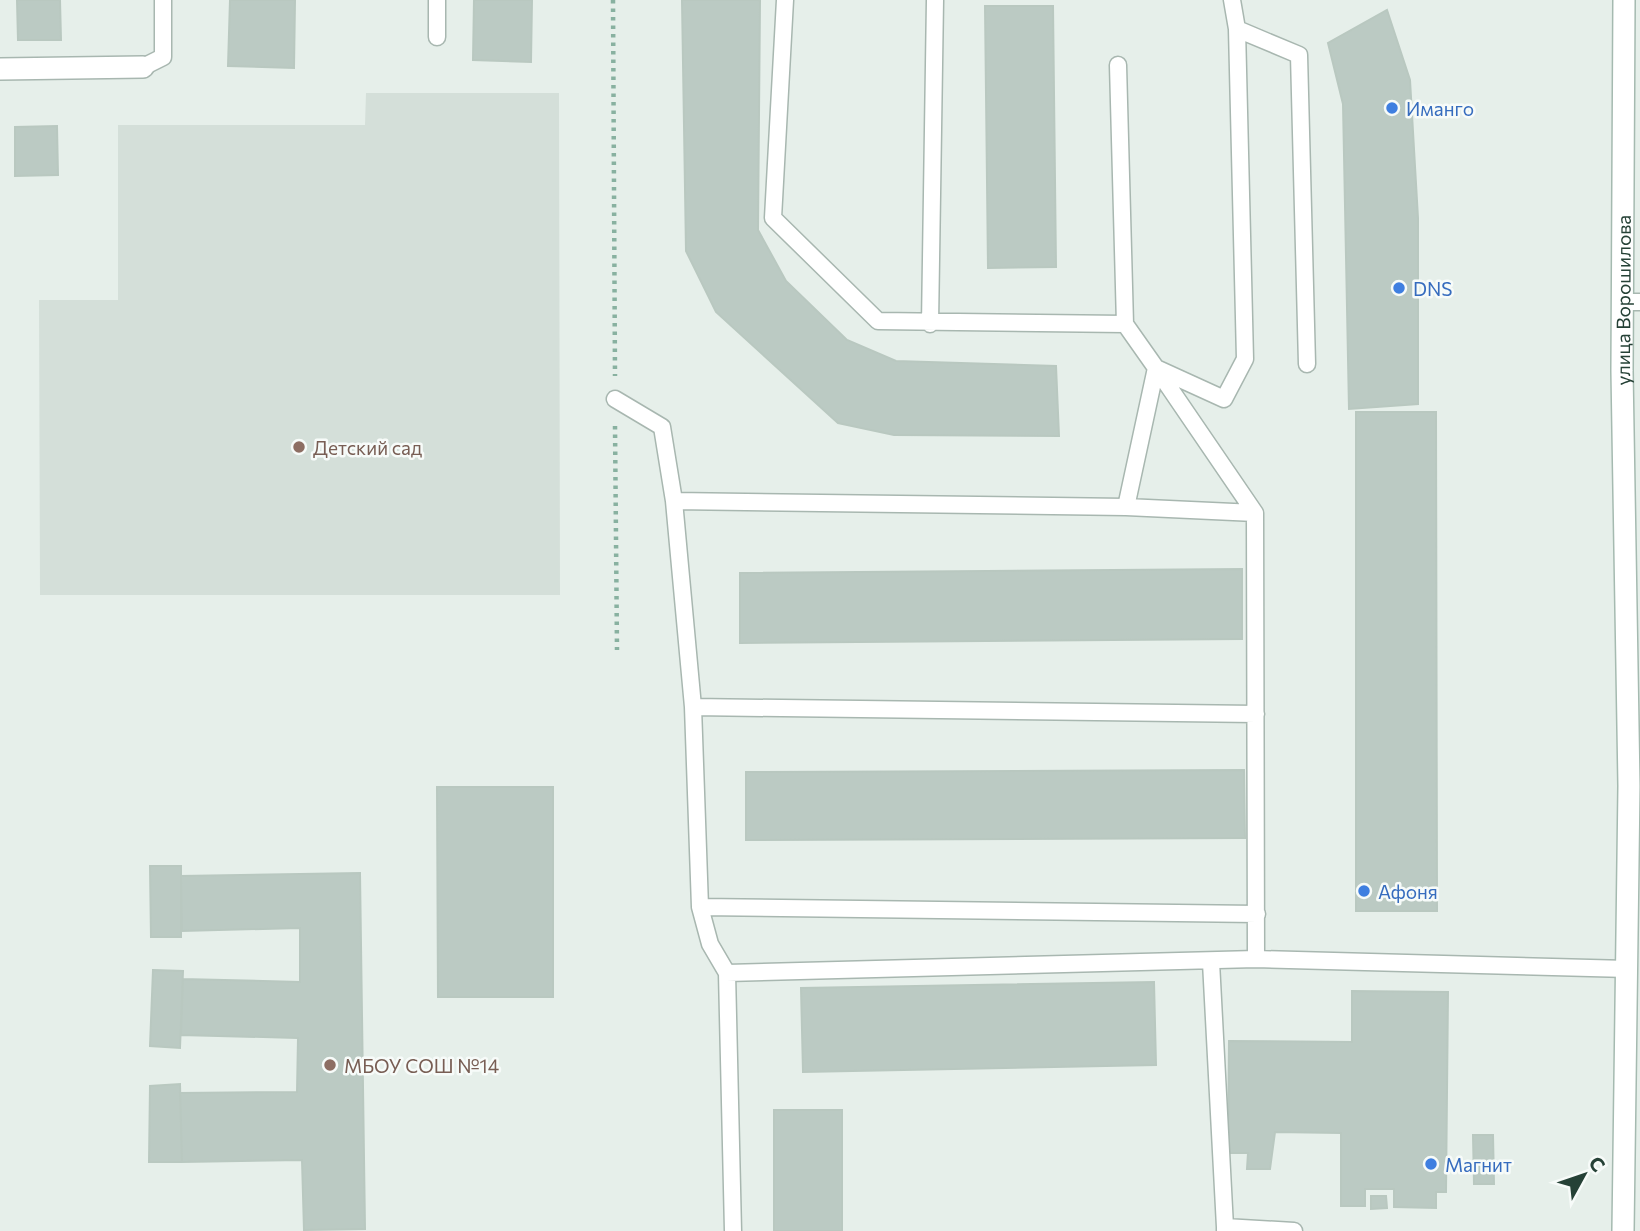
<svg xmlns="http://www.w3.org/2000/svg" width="1640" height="1231" viewBox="0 0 1640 1231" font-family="Commissioner,sans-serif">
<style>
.built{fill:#d4dfd9}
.building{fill:#bbcac3;stroke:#b9c8c0;stroke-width:2}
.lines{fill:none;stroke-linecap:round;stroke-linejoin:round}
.service-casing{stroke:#a8b7b0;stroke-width:19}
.minor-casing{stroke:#a8b7b0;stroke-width:24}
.secondary-casing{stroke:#a5bab0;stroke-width:24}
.path{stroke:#88b1a0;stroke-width:4.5;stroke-dasharray:3.5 5;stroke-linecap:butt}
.service{stroke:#fff;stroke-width:16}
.minor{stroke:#fff;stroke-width:21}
.secondary{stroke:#fff;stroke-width:21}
.shop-dot{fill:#3f7fe0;stroke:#f7fbf9;stroke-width:2.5}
.education-dot{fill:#8d6e63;stroke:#f7fbf9;stroke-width:2.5}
.labels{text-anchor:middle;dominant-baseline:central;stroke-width:5;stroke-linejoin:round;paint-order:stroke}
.shop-label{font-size:19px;fill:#366cbe;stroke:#f7fbf9;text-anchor:start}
.street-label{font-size:19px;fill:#254136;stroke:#f7fbf9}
.education-label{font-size:19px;fill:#785e54;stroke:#f7fbf9;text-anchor:start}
</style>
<rect width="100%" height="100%" fill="#e6efea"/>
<path class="built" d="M366 93H559L560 595H40L39 300H118V125H365Z"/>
<path class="building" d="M17 0H60L61 40H18Z
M230 0H295L294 68 228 66Z
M474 0H532L531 62 473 60Z
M682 0H760L758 230 786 281 847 340 896 361 1056 366 1059 436 894 435 838 423 716 312 686 251Z
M985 6H1053L1056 267 988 268Z
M1387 10 1410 80 1418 218V404L1349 409 1343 104 1328 43Z
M57 126 58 175 15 176V127Z
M1356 412H1436L1437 911H1356Z
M1242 569V639L740 643V573Z
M1244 770 1245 838 746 840V772Z
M437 787H553V997H438Z
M150 866H181V937H151Z
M360 873 365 1229 304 1230 302 1160 182 1162 180 1093 297 1092 298 1038 181 1035 183 979 300 982V928L182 931 181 876Z
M153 970 183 971 180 1048 150 1046Z
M1154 982 1156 1065 803 1072 801 988Z
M1352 991 1448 992 1446 1192H1436V1208L1394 1207V1189H1365V1206H1341V1133L1275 1132 1270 1169H1247L1248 1153H1228L1229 1041 1352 1042Z
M180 1084 182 1162H149L150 1086Z
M774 1110H842V1231H774Z
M1473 1135H1493L1494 1184H1474Z
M1371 1196H1386L1387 1208 1371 1209Z"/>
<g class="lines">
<g class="service-casing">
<path id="service" d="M785 0 773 218 878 321 1125 324
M1232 0 1237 29
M437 37V0
M1118 65 1125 324 1156 368 1126 507
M143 67 163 57V0
M1622 302H1640
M930 324 935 0
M615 399 662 427 674 501 693 707 700 907 710 944 727 973 733 1231
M674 501 1126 507 1255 513 1256 959
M1255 513 1156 368 1224 399 1245 359 1237 29 1299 55 1307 364
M693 707 1256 714
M700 907 1257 914
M1211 962 1225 1227
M727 973 1256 959 1628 969
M1225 1231V1227L1294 1231"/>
</g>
<g class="minor-casing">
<path id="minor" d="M0 69 143 67"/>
</g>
<g class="secondary-casing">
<g id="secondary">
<path id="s1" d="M1623 1231 1629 786 1622 371 1624 0"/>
</g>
</g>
<path class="path" d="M613 0 615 376
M615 426 617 650"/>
<use href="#service" class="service"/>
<use href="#minor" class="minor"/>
<use href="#secondary" class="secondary"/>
</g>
<g class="shop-dot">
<circle cx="1392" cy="108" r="7"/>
<circle cx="1399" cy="288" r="7"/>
<circle cx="1364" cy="891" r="7"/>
<circle cx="1431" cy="1164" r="7"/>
</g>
<g class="education-dot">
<circle cx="299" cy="447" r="7"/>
<circle cx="330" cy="1065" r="7"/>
</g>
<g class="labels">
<g class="shop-label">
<text x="1406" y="108">Иманго</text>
<text x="1413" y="288">DNS</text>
<text x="1378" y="891">Афоня</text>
<text x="1445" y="1164">Магнит</text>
</g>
<g class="street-label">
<text stroke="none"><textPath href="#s1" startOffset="931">улица Ворошилова</textPath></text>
</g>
<g class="education-label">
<text x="313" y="447">Детский сад</text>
<text x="344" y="1065">МБОУ СОШ №14</text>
</g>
</g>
<g transform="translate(1584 1175) rotate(50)" stroke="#f7fbf9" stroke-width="5" paint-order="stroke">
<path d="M0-5L12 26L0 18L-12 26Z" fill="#254136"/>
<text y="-10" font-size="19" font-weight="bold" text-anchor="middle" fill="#254136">С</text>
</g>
</svg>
